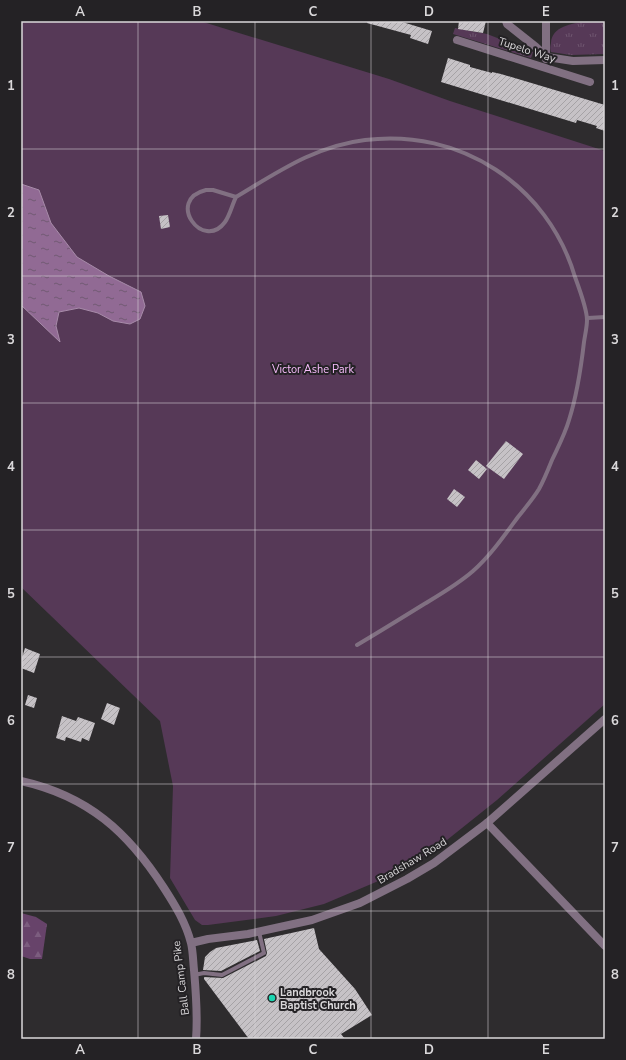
<svg xmlns="http://www.w3.org/2000/svg" width="626" height="1060" viewBox="0 0 626 1060" font-family="'Nunito Sans',sans-serif">
<style>
.grass{fill:url(#grass-tufts)}
.forest{fill:url(#forest-firs)}
.park{fill:#563957}
.water{fill:url(#water-ripples);stroke:#a78ba9}
.building{fill:url(#building-hatch)}
.lines{fill:none;stroke-linecap:round;stroke-linejoin:round}
.service{stroke:#817082;stroke-width:4}
.minor{stroke:#817082;stroke-width:8}
.tertiary{stroke:#817082;stroke-width:8}
.grid{fill:none;stroke:#dad8da;stroke-width:1;stroke-opacity:0.55}
.poi-dot{fill:#1bd5b1;stroke:#242225;stroke-width:1.5}
.labels{text-anchor:middle;dominant-baseline:central;stroke-width:4;stroke-linejoin:round;paint-order:stroke}
.street-label{font-size:11px;fill:#dad8da;stroke:#242225}
.park-label{font-size:11px;fill:#f7bcfb;stroke:#242225}
.poi-label{font-size:11px;font-weight:bold;fill:#dad8da;stroke:#242225;text-anchor:start}
.neatline{fill:none;stroke:#dad8da;stroke-width:1.5}
.grid-label{font-size:13px;text-anchor:middle;font-weight:bold;fill:#dad8da}
</style>
<defs>
<pattern id="grass-tufts" width="24" height="20" patternUnits="userSpaceOnUse"><rect width="24" height="20" fill="#563957"/><path d="M3 7l-1-3M5 7V3M7 7l1-3M15 17l-1-3M17 17v-4M19 17l1-3" fill="none" stroke="#6e556f"/></pattern>
<pattern id="forest-firs" width="22" height="20" patternUnits="userSpaceOnUse"><rect width="22" height="20" fill="#67436a"/><path d="M5 1l3.5 6h-7zM16 11l3.5 6h-7z" fill="#7c5d7f"/></pattern>
<pattern id="water-ripples" width="26" height="14" patternUnits="userSpaceOnUse"><rect width="26" height="14" fill="#916a94"/><path d="M2 4q2-2 4 0t4 0M15 11q2-2 4 0t4 0" fill="none" stroke="#715a73"/></pattern>
<pattern id="building-hatch" width="6" height="6" patternUnits="userSpaceOnUse"><rect width="6" height="6" fill="#c6c2c6"/><path d="M-1 1l2-2M0 6l6-6M5 7l2-2" fill="none" stroke="#a5a2a5"/></pattern>
</defs>
<rect width="100%" height="100%" fill="#2e2c2e"/>
<path class="grass" d="M586 21H605V54L571 55 551 52C550 49 550 47 551 43 552 26 572 24 586 21Z
M455 28 487 34 533 52 531 58 453 34Z"/>
<path class="forest" d="M21 913 36 917 47 924 42 959H30L21 956Z"/>
<path class="park" d="M21 21H200L389 79 450 101 605 151V704L497 800 447 840 407 866 376 882 324 904 276 916 208 925H202L195 920 170 878 173 786 160 721 21 587Z"/>
<path class="water" d="M21 184 39 190 51 223 77 257 109 276 141 292 145 306 140 319 130 324 113 321 98 313 79 308 59 312 56 326 60 342 21 305Z"/>
<path class="building" d="M367 21H399L432 31 428 44 410 38 411 35 367 23Z
M459 21H486L483 33 458 29Z
M448 58 470 65V67L492 73V72L501 74 605 105V131L596 128 597 126 577 120 576 123 441 82Z
M168 215 170 227 161 229 159 216Z
M506 441 523 454 504 479 486 466Z
M476 460 487 469 479 479 468 470Z
M454 489 465 497 457 507 447 499Z
M25 648 40 654 34 673 21 668V661Z
M28 695 37 698 34 708 25 705Z
M107 703 120 708 114 725 101 719Z
M62 716 76 721 78 717 95 723 89 741 82 738 81 742 66 737 65 741 56 738Z
M314 928 319 949 355 989 372 1015 341 1034 345 1039H249L204 979V977L223 978 266 956 267 953 264 939Z
M257 940 260 951 221 971 203 970 205 957 210 952 216 948Z"/>
<g class="lines">
<path class="service" d="M206 190H213L236 197C232 205 230 215 225 222 203 252 165 200 206 190Z
M236 197C278 172 315 146 365 140 460 128 548 185 575 277 579 288 587 309 587 320 587 327 585 335 584 342 581 368 577 395 569 420 565 434 558 447 552 460 548 470 544 480 539 489 533 499 525 508 518 517 504 536 490 556 473 571 457 585 439 595 421 606 400 619 379 632 357 645
M588 318 605 317
M194 975 204 973 222 975 264 953 259 932"/>
<path class="minor" d="M506 21 507 24 536 47 547 57 573 61 605 60
M457 40 590 82
M546 59V21
M487 823 605 946"/>
<path class="tertiary" d="M21 781C88 796 128 832 164 888 175 905 186 923 191 943 193 951 193 961 194 970 196 993 198 1015 196 1039
M191 943 208 939 248 934 312 920 360 903 407 879 434 863 487 823 605 719"/>
</g>
<path class="grid" d="M138 21V1039M255 21V1039M371 21V1039M488 21V1039M21 149H605M21 276H605M21 403H605M21 530H605M21 657H605M21 784H605M21 911H605"/>
<circle class="poi-dot" cx="272" cy="998" r="4"/>
<g class="labels">
<g class="street-label">
<text transform="translate(527 50) rotate(18)">Tupelo Way</text>
<text transform="translate(412 861) rotate(-31)">Bradshaw Road</text>
<text transform="translate(181 978) rotate(-97)">Ball Camp Pike</text>
</g>
<g class="park-label">
<text x="313" y="369">Victor Ashe Park</text>
</g>
<g class="poi-label">
<text x="280" y="992">Landbrook<tspan x="280" dy="13">Baptist Church</tspan></text>
</g>
</g>
<rect width="626" height="1060" fill="none" stroke="#242225" stroke-width="44"/>
<rect x="22" y="22" width="582" height="1016" class="neatline"/>
<g class="grid-label">
<text x="80" y="16">A</text>
<text x="197" y="16">B</text>
<text x="313" y="16">C</text>
<text x="429" y="16">D</text>
<text x="546" y="16">E</text>
<text x="11" y="90">1</text>
<text x="615" y="90">1</text>
<text x="11" y="217">2</text>
<text x="615" y="217">2</text>
<text x="11" y="344">3</text>
<text x="615" y="344">3</text>
<text x="11" y="471">4</text>
<text x="615" y="471">4</text>
<text x="11" y="598">5</text>
<text x="615" y="598">5</text>
<text x="11" y="725">6</text>
<text x="615" y="725">6</text>
<text x="11" y="852">7</text>
<text x="615" y="852">7</text>
<text x="11" y="979">8</text>
<text x="615" y="979">8</text>
<text x="80" y="1054">A</text>
<text x="197" y="1054">B</text>
<text x="313" y="1054">C</text>
<text x="429" y="1054">D</text>
<text x="546" y="1054">E</text>
</g>
</svg>
